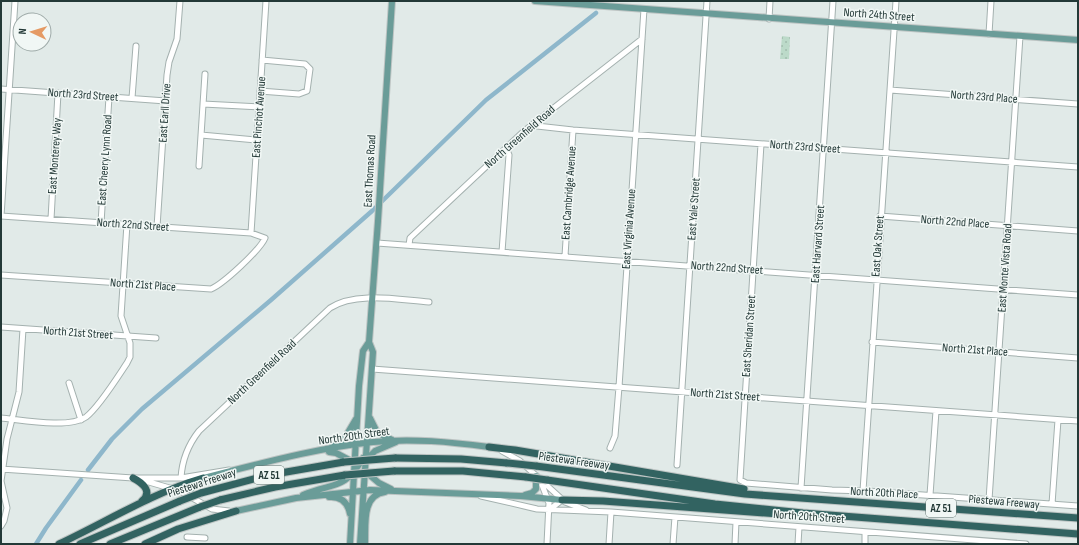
<svg xmlns="http://www.w3.org/2000/svg" width="1079" height="545" viewBox="0 0 1079 545" font-family="'Sofia Sans Condensed',sans-serif">
<style>
.grass{fill:url(#grass-dots)}
.lines{fill:none;stroke-linecap:round;stroke-linejoin:round}
.canal{stroke:#8eb7cb;stroke-width:4.5}
.minor-casing{stroke:#a4b1af;stroke-width:7}
.major-casing{stroke:#bdc4c3;stroke-width:8}
.highway-casing{stroke:#bdc4c3;stroke-width:9}
.minor{stroke:#fff;stroke-width:5}
.major{stroke:#6a9c98;stroke-width:6}
.highway{stroke:#326361;stroke-width:7}
.highway-bridge-casing{stroke:#bdc4c3;stroke-width:9;stroke-linecap:butt}
.highway-bridge{stroke:#326361;stroke-width:7}
.labels{text-anchor:middle;dominant-baseline:central;stroke-width:3;stroke-linejoin:round;paint-order:stroke}
.shield{fill:#f1f7f5;stroke:#617270;stroke-width:1}
.shield-label{font-size:11px;font-weight:bold;fill:#233937}
.street-label{font-size:12px;fill:#233937;stroke:#f1f7f5}
</style>
<defs>
<pattern id="grass-dots" width="8" height="8" patternUnits="userSpaceOnUse"><rect width="8" height="8" fill="#bcdac9"/><path d="M2 2h.1M6 6h.1" fill="none" stroke="#a1bcad" stroke-width="1.8" stroke-linecap="round"/></pattern>
</defs>
<rect width="100%" height="100%" fill="#e1eae8"/>
<path class="grass" d="M782 36 790 37 789 59H780Z"/>
<g class="lines">
<path class="canal" d="M88 470 112 439 142 409 271 300 372 211 486 100 596 13
M36 544 46 528 81 480"/>
<g class="minor-casing">
<path id="minor" d="M769 19 770 1
M989 34 991 1
M1 89 166 101
M890 90 1078 104
M260 91 299 94 307 91 310 69 305 64 262 60
M132 98 136 46
M203 104 259 107
M533 124 537 126 573 130 1078 167
M201 135 257 140
M761 144 740 480 746 483 832 490 867 491 1078 506
M199 166 205 74
M880 216 1078 231
M51 219 58 93
M101 223 109 97
M157 227 167 75 169 62 177 39 180 1
M251 233 266 1
M377 243 1078 295
M409 245 410 238 523 132 642 39
M502 252 509 155 506 148
M565 256 573 130
M1 275 211 289C223 284 260 250 265 238L251 233 1 216 15 1
M1 327 156 338
M872 342 1078 358
M372 369 1078 421
M69 383 81 420
M1 418C22 420 69 429 86 417 99 407 117 378 127 363L130 357V343L121 316 127 224
M610 448 615 436 619 387 644 9
M502 451 520 461 565 502 586 510
M677 465 707 1
M1 469 133 478H181L229 470
M181 478C182 460 188 445 199 431L330 308C356 291 399 300 429 302
M142 480 180 491 212 509 229 511
M542 485 549 503 547 544
M801 488 833 1
M863 491 896 1
M930 495 936 411
M481 496 537 509 611 512 1026 544
M989 500 1020 36
M1052 504 1058 420
M549 510 562 500
M1 526 4 521 7 508 1 481 7 439 19 392 23 329
M187 537 205 538
M609 544 611 512
M673 544 675 517
M735 544 736 522
M798 544 799 527
M865 544V532"/>
</g>
<g class="major-casing">
<path id="major" d="M535 1 1078 40
M370 418 377 432 392 440
M332 447 343 441 356 419
M329 452 336 453 353 462
M365 461 375 451 396 442
M366 472 379 483 391 489
M303 495C334 482 344 491 363 458
M525 495 532 493 536 489V476
M190 496 192 487 200 482 203 478C259 464 316 448 373 442 412 438 451 442 489 447
M329 497C342 496 348 503 350 514
M236 511 296 498 370 490 521 496 562 500
M350 544 359 386 363 351 369 342 378 221 392 1
M360 544 373 352 369 342
M365 544C366 526 361 495 385 492"/>
</g>
<g class="highway-casing">
<path id="highway" d="M489 447 515 450 744 489
M395 458 461 459 507 463
M536 466 745 494 1078 518
M394 471H463L526 477
M133 478C143 483 153 492 142 501
M547 480 715 504 803 513 1078 534
M201 493 269 475 344 462
M220 500 275 487 345 475
M562 500 603 501 779 514
M59 544C106 522 152 493 203 478
M80 544 180 501
M110 544 200 507
M145 544 178 529 236 511"/>
</g>
<use href="#minor" class="minor"/>
<use href="#major" class="major"/>
<use href="#highway" class="highway"/>
<g class="highway-bridge-casing">
<path id="highway-bridge" d="M344 462 395 458
M507 463 536 466
M345 475 394 471
M526 477 547 480
M180 501 201 493
M200 507 220 500"/>
</g>
<use href="#highway-bridge" class="highway-bridge"/>
</g>
<g class="labels">
<g class="shield">
<rect x="254" y="466" width="30" height="18" rx="3"/>
<rect x="926" y="499" width="30" height="18" rx="3"/>
</g>
<g class="shield-label">
<text x="269" y="475">AZ 51</text>
<text x="941" y="508">AZ 51</text>
</g>
<g class="street-label">
<text transform="translate(879 15) rotate(4)">North 24th Street</text>
<text transform="translate(83 95) rotate(4)">North 23rd Street</text>
<text transform="translate(984 97) rotate(4)">North 23rd Place</text>
<text transform="translate(165 113) rotate(-86)">East Earll Drive</text>
<text transform="translate(259 117) rotate(-86)">East Pinchot Avenue</text>
<text transform="translate(520 137) rotate(-41)">North Greenfield Road</text>
<text transform="translate(805 147) rotate(4)">North 23rd Street</text>
<text transform="translate(55 156) rotate(-86)">East Monterey Way</text>
<text transform="translate(105 160) rotate(-86)">East Cheery Lynn Road</text>
<text transform="translate(370 171) rotate(-87)">East Thomas Road</text>
<text transform="translate(569 193) rotate(-86)">East Cambridge Avenue</text>
<text transform="translate(694 209) rotate(-86)">East Yale Street</text>
<text transform="translate(955 222) rotate(4)">North 22nd Place</text>
<text transform="translate(133 225) rotate(4)">North 22nd Street</text>
<text transform="translate(629 229) rotate(-86)">East Virginia Avenue</text>
<text transform="translate(818 244) rotate(-86)">East Harvard Street</text>
<text transform="translate(878 246) rotate(-86)">East Oak Street</text>
<text transform="translate(727 268) rotate(4)">North 22nd Street</text>
<text transform="translate(1005 268) rotate(-86)">East Monte Vista Road</text>
<text transform="translate(143 285) rotate(4)">North 21st Place</text>
<text transform="translate(78 333) rotate(4)">North 21st Street</text>
<text transform="translate(749 336) rotate(-86)">East Sheridan Street</text>
<text transform="translate(975 350) rotate(4)">North 21st Place</text>
<text transform="translate(262 372) rotate(-43)">North Greenfield Road</text>
<text transform="translate(725 395) rotate(4)">North 21st Street</text>
<text transform="translate(354 436) rotate(-8)">North 20th Street</text>
<text transform="translate(574 461) rotate(8)">Piestewa Freeway</text>
<text transform="translate(202 483) rotate(-18)">Piestewa Freeway</text>
<text transform="translate(884 493) rotate(3)">North 20th Place</text>
<text transform="translate(1004 502) rotate(5)">Piestewa Freeway</text>
<text transform="translate(809 517) rotate(4)">North 20th Street</text>
</g>
</g>
<rect width="1079" height="545" fill="none" stroke="#233937" stroke-width="4"/>
<g transform="translate(32 32) rotate(274)"><circle r="19" fill="#f1f7f5" stroke="#9faba9"/>
<path d="M0-3L7 15L0 10L-7 15Z" fill="#e59a64"/>
<text y="-6" font-size="11" font-weight="bold" text-anchor="middle" fill="#233937">N</text>
</g>
</svg>
